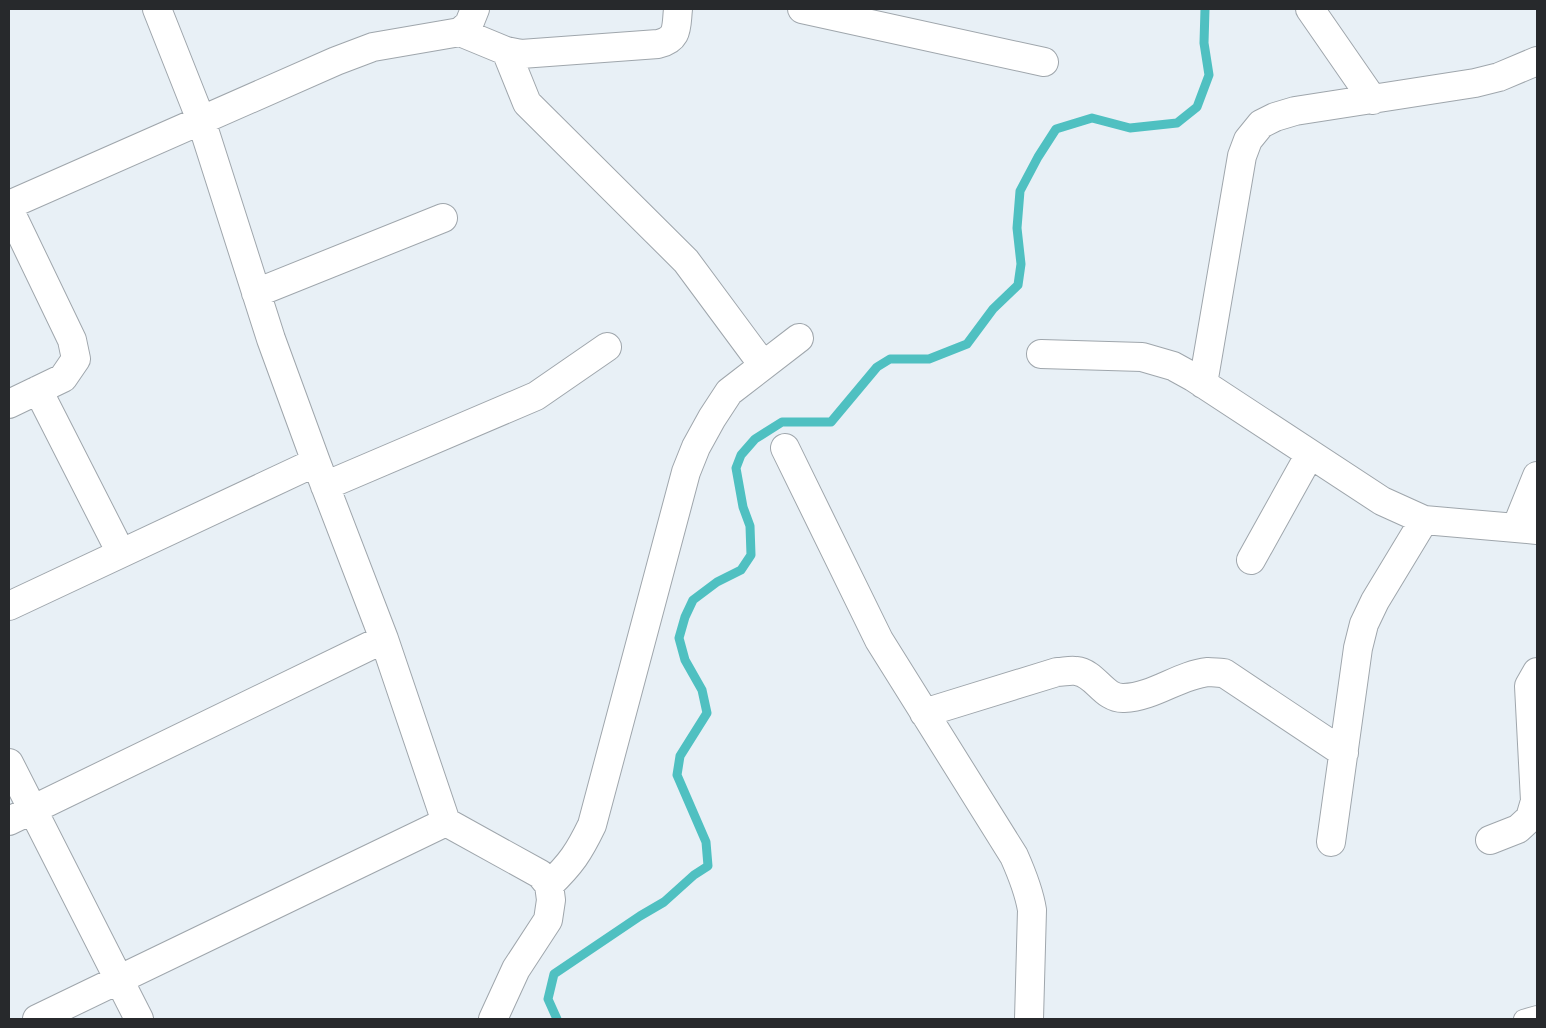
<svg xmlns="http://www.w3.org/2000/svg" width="1546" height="1028" viewBox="0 0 1546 1028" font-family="'Asap Condensed',sans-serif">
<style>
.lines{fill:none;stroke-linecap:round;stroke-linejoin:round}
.stream{stroke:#4fc0c1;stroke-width:9}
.service-casing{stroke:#9fa6ac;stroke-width:20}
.minor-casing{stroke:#9fa6ac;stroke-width:30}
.service{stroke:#fff;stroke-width:18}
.minor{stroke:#fff;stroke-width:28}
</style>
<rect width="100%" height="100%" fill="#e8f0f6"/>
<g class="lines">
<path class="stream" d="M557 1019 548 999 554 974 640 916 664 902 694 875 708 866 706 842 677 775 680 756 707 713 702 690 685 660 679 638 685 617 693 600 717 582 741 570 751 555 750 526 743 507 736 468 741 455 755 439 782 422H831L877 367 890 359H929L967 344 993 309 1018 285 1021 264 1017 228 1020 191 1038 157 1056 129 1092 118 1130 128 1177 123 1197 107 1209 75 1204 43 1205 9"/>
<g class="service-casing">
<path id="service" d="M1523 1019 1537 1015"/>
</g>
<g class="minor-casing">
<path id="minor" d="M802 9 1044 62
M1310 9 1373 100
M460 32 469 24 475 9
M506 51 527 103 686 261 763 365
M9 205 336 61 373 47 460 32 506 51 521 54 658 44C679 39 676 27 678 9
M9 209 72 340 76 359 63 378 9 404
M256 293 443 218
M1041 354 1142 357 1173 366 1193 377 1382 501 1424 520 1516 528
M1203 384 1242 156 1248 140 1261 124 1275 117 1295 111 1475 83 1499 77 1537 61
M38 390 121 553
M785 448 879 640 1014 856C1022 874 1029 891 1032 910L1029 1019
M1537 476 1516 528 1537 530
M325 486 536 396 607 347
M1251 560 1310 454
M9 606 316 462
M924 713 1057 672C1063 672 1070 670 1076 671 1096 673 1103 699 1124 698 1154 697 1179 675 1208 672 1213 672 1219 673 1224 673L1344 753
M9 763 139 1019
M9 821 384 639
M446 822 540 874 549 885 551 900 548 920 516 969 493 1019
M1490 840 1518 829 1530 818 1535 801 1529 686 1537 672
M1331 842 1358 648 1364 624 1375 601 1424 520
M549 885C571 864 579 852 592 825L686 472 696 447 712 418 729 392 799 338
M37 1019 446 822 384 639 316 462 271 339 201 120 157 9"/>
</g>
<use href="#service" class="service"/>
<use href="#minor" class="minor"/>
</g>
<rect width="1546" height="1028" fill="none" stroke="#27292c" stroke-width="20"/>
</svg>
